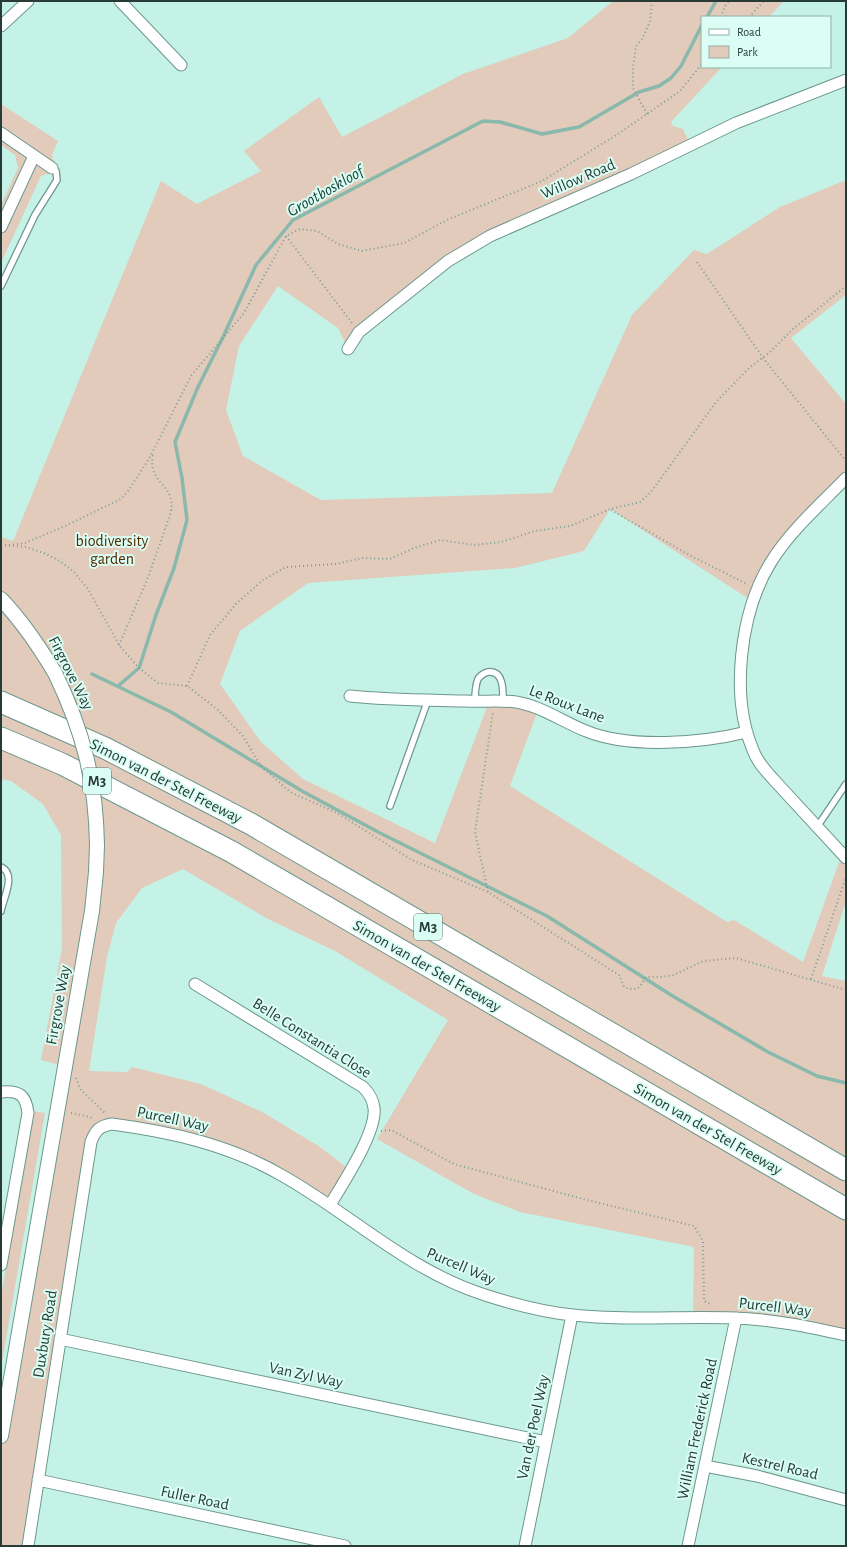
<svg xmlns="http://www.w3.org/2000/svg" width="847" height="1547" viewBox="0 0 847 1547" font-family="'Alegreya Sans',sans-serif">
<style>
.green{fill:#e2cbbb}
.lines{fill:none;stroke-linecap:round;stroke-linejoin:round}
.stream{stroke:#89b8ac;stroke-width:3.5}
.service-casing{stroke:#6c978c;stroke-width:8}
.minor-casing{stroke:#6c978c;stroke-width:13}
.tertiary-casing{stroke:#6c978c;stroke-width:16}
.motorway-casing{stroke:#6c978c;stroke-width:23}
.path{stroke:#7c9d95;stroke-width:2;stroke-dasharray:1 3;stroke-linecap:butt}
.service{stroke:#fff;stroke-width:5.5}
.minor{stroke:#fff;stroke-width:11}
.tertiary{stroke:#fff;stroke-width:14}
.motorway{stroke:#fff;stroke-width:21}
.tertiary-bridge-casing{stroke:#6c978c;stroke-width:16;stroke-linecap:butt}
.tertiary-bridge{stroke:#fff;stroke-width:14}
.labels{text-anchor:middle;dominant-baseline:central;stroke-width:4;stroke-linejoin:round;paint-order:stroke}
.shield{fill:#dafef4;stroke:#5e7670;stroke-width:1}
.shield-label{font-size:15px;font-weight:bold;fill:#293b37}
.street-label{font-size:16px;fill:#293b37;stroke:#dafef4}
.park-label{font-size:16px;fill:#552900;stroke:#dafef4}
.water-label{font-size:17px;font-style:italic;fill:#174239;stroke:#dafef4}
</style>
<rect width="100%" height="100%" fill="#c5f2e7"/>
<path class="green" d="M613 1H784L769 17H702V67H722L671 122 673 126 683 129 690 145 490 236 399 301 348 349 338 328 278 286 239 346 226 410 243 456 321 500 552 493 632 315 694 250 707 254 780 207 846 180V295L791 338 846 404V478L791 536 752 601 610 509 584 551 515 568 308 583 240 631 220 684 261 742 303 779 435 843 489 702 538 710 510 786 727 922 734 920 803 962 842 854 846 858V901L822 976 846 981V1335L693 1316 694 1247 520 1212 474 1194 377 1139 448 1020 335 951 268 919 183 869 142 888 116 923 107 957 89 1071 127 1072 132 1067 201 1084 264 1113 320 1147 351 1171 330 1205 258 1162 135 1127 98 1129 28 1546H1V1436L64 1066 41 1060 62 948 61 835 43 804 11 781 1 779V537L13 541 161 181 197 204 261 171 244 151 319 97 342 137 463 74 568 38Z
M1 104 58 141 52 155 53 159 55 161 48 175 46 174 41 176 1 263V205L18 168 15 155 1 145Z
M33 1111 45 1113 1 1368V1296Z"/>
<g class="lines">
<path class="stream" d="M707 17 716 1
M92 674 171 712 302 791 380 833 547 916 671 995 768 1052 817 1076 846 1083
M118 686 139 668 156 615 174 568 187 520 182 478 175 442 198 387 223 337 256 265 293 220 483 121 500 122 542 134 579 127 639 92 659 86 671 78 681 66 702 25"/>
<g class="service-casing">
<path id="service" d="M1 286 35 215 57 180 56 171 52 168
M475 701C475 695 475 686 478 679 480 676 484 673 488 672 504 670 503 691 503 702
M390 806 428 700
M817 827 846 784
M1 867C17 874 3 899 1 911"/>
</g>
<g class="minor-casing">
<path id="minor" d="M120 1 181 65
M1 26 28 1
M1 133 52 168
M1 227 34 156
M348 349 359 332 448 261 490 236 631 174 736 123 846 80
M846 478C821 504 790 531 771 562 740 612 730 696 753 750 757 762 766 771 774 780L846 858
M350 696C388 700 427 700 465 701 480 702 501 700 516 702 541 706 563 722 586 731 630 749 702 743 747 732
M195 984 363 1087C369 1093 373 1099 374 1108 377 1132 343 1183 330 1205
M1 1092C19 1090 26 1095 28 1113L1 1265
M60 1339 546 1442
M705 1466 757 1476 846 1500
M38 1480 345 1546
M28 1546 91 1142C95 1131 99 1126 112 1124 172 1132 230 1145 283 1176 352 1215 407 1270 485 1295 513 1304 543 1312 573 1315 626 1321 680 1316 734 1318 772 1319 809 1327 846 1335
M525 1546 572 1315
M688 1546 736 1318"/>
</g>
<g class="tertiary-casing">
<path id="tertiary" d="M1 599C23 622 39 646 55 673
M1 1436 92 911 96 872 97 845"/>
</g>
<g class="motorway-casing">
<path id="motorway" d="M1 702 105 748 251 824 846 1170
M1 738 62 764 232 852 846 1209"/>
</g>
<path class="path" d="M721 17 725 6 729 1
M749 17 764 1
M647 114 633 88V68L636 46 642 39 650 22 652 1
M286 236 352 323
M697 262 763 358 846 461
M611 510 689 555 747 584
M1 545 26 547 44 553 60 561 74 572 88 589 119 645 139 668 158 683 187 686 217 709 243 736 260 765 290 792 337 813 412 860 488 892 619 975 624 987C638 992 639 988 646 977H660L674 975 703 961 736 958 846 990
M9 545 25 543 65 526 121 499 128 491 149 459 191 376 244 313 286 236 300 229 317 231 338 244 362 251 404 243 449 219 542 181 618 134 680 91 702 64
M119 645 149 575 171 512C175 488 158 487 153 469 151 464 153 458 153 453
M187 686 210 635 236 604 263 580 286 567 336 564 362 558 390 559 414 548 440 540 474 545 501 542 535 531 570 526 610 509 640 502 651 492 716 402 749 368 770 352 793 329 846 286
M488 892 475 832 493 712
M811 979 846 877
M76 1078 81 1090 106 1114
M71 1113 90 1117 93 1119
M381 1131 391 1130 454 1164 583 1199 694 1226 703 1241 704 1301 712 1305"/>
<use href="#service" class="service"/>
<use href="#minor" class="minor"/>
<use href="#tertiary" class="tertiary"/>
<use href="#motorway" class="motorway"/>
<g class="tertiary-bridge-casing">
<path id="tertiary-bridge" d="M55 673C83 731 96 780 97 845"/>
</g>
<use href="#tertiary-bridge" class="tertiary-bridge"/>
</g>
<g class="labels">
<g class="shield">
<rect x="83" y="768" width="28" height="26" rx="3"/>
<rect x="414" y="914" width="28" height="26" rx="3"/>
</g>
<g class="shield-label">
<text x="97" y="781">M3</text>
<text x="428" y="927">M3</text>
</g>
<g class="street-label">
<text transform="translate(578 179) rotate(-23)">Willow Road</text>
<text transform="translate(71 673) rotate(63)">Firgrove Way</text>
<text transform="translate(567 704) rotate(21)">Le Roux Lane</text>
<text transform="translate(166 781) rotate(27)">Simon van der Stel Freeway</text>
<text transform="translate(427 966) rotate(30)">Simon van der Stel Freeway</text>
<text transform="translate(58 1005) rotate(-80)">Firgrove Way</text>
<text transform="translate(312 1038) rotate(32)">Belle Constantia Close</text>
<text transform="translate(173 1119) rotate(12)">Purcell Way</text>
<text transform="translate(708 1129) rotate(30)">Simon van der Stel Freeway</text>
<text transform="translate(461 1266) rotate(23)">Purcell Way</text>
<text transform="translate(775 1307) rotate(7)">Purcell Way</text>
<text transform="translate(45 1334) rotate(-81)">Duxbury Road</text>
<text transform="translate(306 1375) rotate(12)">Van Zyl Way</text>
<text transform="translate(533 1427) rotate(-78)">Van der Poel Way</text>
<text transform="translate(697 1429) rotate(-78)">William Frederick Road</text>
<text transform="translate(780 1466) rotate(13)">Kestrel Road</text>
<text transform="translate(195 1498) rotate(12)">Fuller Road</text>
</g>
<g class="park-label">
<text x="112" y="541">biodiversity<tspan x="112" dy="18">garden</tspan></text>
</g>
<g class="water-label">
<text transform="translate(325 191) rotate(-30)">Grootboskloof</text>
</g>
</g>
<rect width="847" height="1547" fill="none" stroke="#293b37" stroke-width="4"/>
<rect x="701" y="16" width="130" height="52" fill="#dafef4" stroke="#93b0a8"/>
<rect x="709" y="29" width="20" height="6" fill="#ffffff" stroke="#93b0a8"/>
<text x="737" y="36" font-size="12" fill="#293b37">Road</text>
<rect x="709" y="46" width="20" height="12" fill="#e2cbbb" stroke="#93b0a8"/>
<text x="737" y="56" font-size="12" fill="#293b37">Park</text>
</svg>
